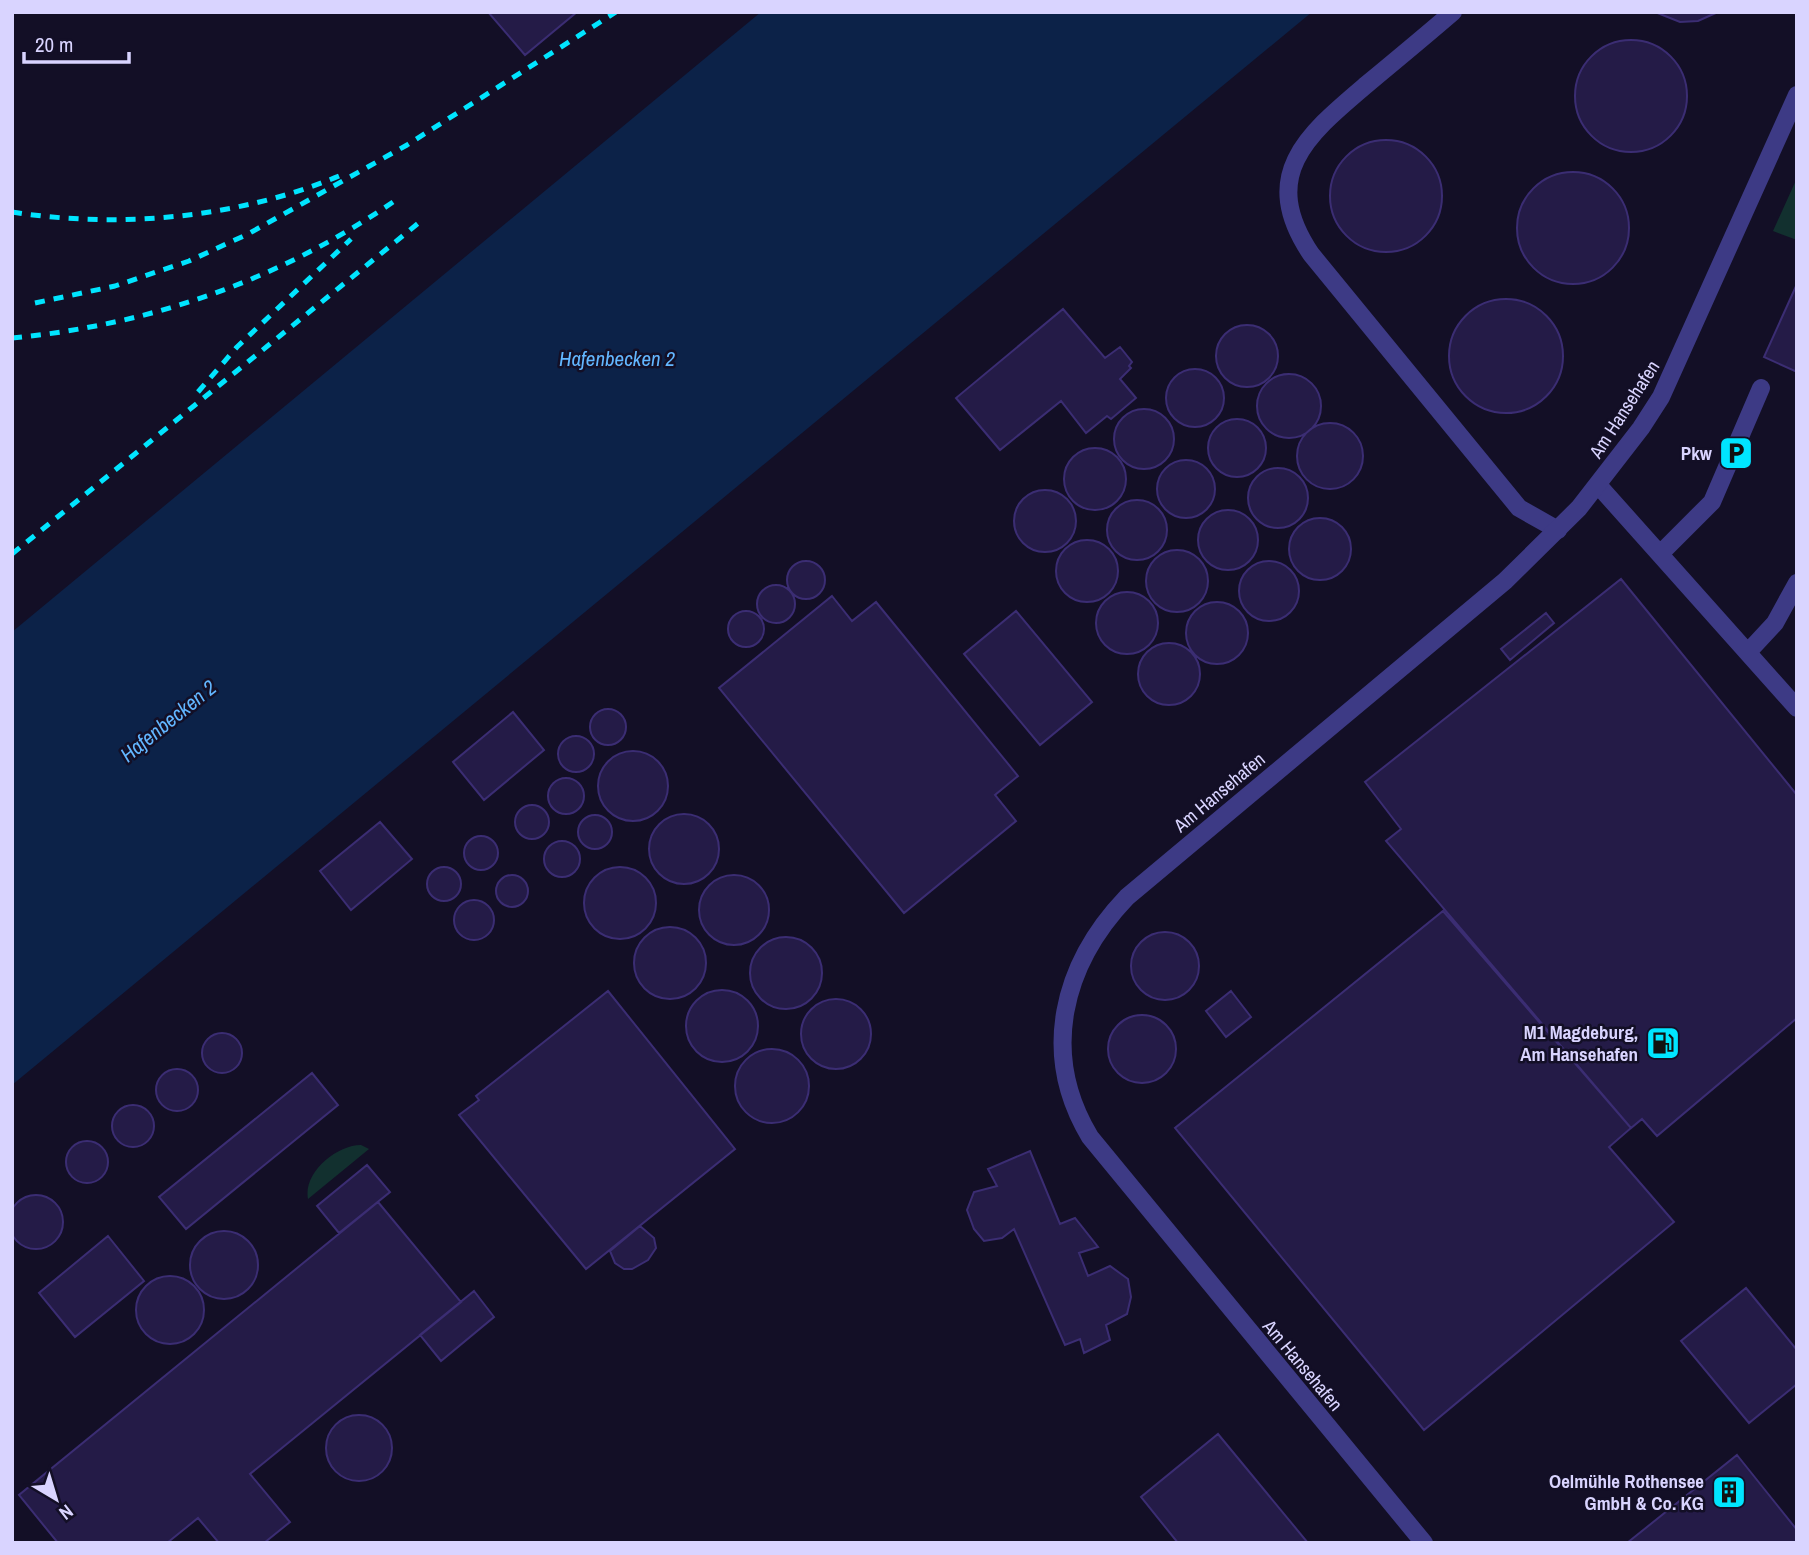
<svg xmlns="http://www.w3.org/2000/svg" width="1809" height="1555" viewBox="0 0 1809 1555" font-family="'Archivo Narrow',sans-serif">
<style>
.green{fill:#12302f}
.water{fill:#0c2248}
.building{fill:#241b47;stroke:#3b2d73;stroke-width:2}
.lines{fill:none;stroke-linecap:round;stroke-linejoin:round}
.service{stroke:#3d3a85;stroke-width:18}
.minor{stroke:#3d3a85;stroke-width:18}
.rail{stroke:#00e5ff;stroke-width:5;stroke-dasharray:10 9;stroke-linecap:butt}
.labels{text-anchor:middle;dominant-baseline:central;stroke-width:5;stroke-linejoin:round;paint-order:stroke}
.street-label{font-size:19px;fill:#d9d4ff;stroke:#130f26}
.poi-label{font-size:19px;font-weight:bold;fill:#d9d4ff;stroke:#130f26;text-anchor:end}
.water-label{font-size:21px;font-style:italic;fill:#62b6ff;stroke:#130f26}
</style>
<rect width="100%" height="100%" fill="#130f26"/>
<path class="green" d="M1797 178V240L1773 231Z
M361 1145 369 1149 308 1199C303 1173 336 1145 361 1145Z"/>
<path class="water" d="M761 12H1312L12 1085V632Z"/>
<path class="building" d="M488 12H577L525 55Z
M1655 12H1718L1698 21 1680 22Z
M1575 96a56 56 0 1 1 112 0a56 56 0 1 1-112 0Z
M1330 196a56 56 0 1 1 112 0a56 56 0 1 1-112 0Z
M1517 228a56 56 0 1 1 112 0a56 56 0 1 1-112 0Z
M1797 284V372L1764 357Z
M1449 356a57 57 0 1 1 114 0a57 57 0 1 1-114 0Z
M1063 309 1105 358 1120 347 1132 362 1129 366 1131 368 1120 379 1136 398 1111 419 1107 416 1086 433 1061 401 1000 450 956 398Z
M1216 356a31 31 0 1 1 62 0a31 31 0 1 1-62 0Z
M1166 398a29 29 0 1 1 58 0a29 29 0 1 1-58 0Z
M1257 406a32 32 0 1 1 64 0a32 32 0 1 1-64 0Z
M1114 439a30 30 0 1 1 60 0a30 30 0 1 1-60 0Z
M1208 448a29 29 0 1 1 58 0a29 29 0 1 1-58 0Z
M1297 456a33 33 0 1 1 66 0a33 33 0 1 1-66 0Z
M1064 479a31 31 0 1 1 62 0a31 31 0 1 1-62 0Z
M1157 489a29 29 0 1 1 58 0a29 29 0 1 1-58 0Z
M1248 498a30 30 0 1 1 60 0a30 30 0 1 1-60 0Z
M1014 521a31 31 0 1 1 62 0a31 31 0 1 1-62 0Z
M1107 530a30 30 0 1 1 60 0a30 30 0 1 1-60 0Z
M1198 540a30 30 0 1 1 60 0a30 30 0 1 1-60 0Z
M1289 549a31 31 0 1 1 62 0a31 31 0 1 1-62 0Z
M1056 571a31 31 0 1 1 62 0a31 31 0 1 1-62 0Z
M1146 581a31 31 0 1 1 62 0a31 31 0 1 1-62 0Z
M1239 591a30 30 0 1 1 60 0a30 30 0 1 1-60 0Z
M787 580a19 19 0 1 1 38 0a19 19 0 1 1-38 0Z
M1621 579 1797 795V1018L1657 1136 1642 1119 1631 1128 1386 841 1401 829 1365 782Z
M757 604a19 19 0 1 1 38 0a19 19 0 1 1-38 0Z
M1096 623a31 31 0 1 1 62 0a31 31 0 1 1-62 0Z
M832 596 852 621 876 602 1018 776 995 795 1016 821 904 913 719 688Z
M1186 633a31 31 0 1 1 62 0a31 31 0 1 1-62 0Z
M728 629a18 18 0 1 1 36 0a18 18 0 1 1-36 0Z
M1016 611 1092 702 1040 745 964 654Z
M1546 613 1554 623 1510 660 1501 649Z
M1138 674a31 31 0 1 1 62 0a31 31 0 1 1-62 0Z
M590 727a18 18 0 1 1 36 0a18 18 0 1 1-36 0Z
M513 712 544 750 484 800 453 762Z
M558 754a18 18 0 1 1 36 0a18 18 0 1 1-36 0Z
M598 786a35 35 0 1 1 70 0a35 35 0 1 1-70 0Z
M548 796a18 18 0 1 1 36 0a18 18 0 1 1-36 0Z
M515 822a17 17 0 1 1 34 0a17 17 0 1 1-34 0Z
M649 849a35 35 0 1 1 70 0a35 35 0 1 1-70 0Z
M578 832a17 17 0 1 1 34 0a17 17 0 1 1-34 0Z
M380 822 412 859 351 910 320 871Z
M464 853a17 17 0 1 1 34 0a17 17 0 1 1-34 0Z
M544 859a18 18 0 1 1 36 0a18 18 0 1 1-36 0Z
M584 903a36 36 0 1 1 72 0a36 36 0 1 1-72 0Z
M427 884a17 17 0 1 1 34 0a17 17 0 1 1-34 0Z
M496 891a16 16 0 1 1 32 0a16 16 0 1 1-32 0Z
M699 910a35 35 0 1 1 70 0a35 35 0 1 1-70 0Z
M454 920a20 20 0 1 1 40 0a20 20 0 1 1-40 0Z
M1443 911 1631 1128 1609 1147 1674 1222 1424 1430 1175 1128Z
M634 963a36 36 0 1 1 72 0a36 36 0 1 1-72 0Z
M1131 966a34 34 0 1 1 68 0a34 34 0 1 1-68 0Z
M750 973a36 36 0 1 1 72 0a36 36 0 1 1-72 0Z
M686 1026a36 36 0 1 1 72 0a36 36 0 1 1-72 0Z
M608 991 735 1149 586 1269 459 1115 479 1100 476 1096Z
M1231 991 1251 1017 1226 1037 1206 1011Z
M801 1034a35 35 0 1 1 70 0a35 35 0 1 1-70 0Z
M1108 1049a34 34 0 1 1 68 0a34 34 0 1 1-68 0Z
M202 1053a20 20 0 1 1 40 0a20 20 0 1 1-40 0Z
M735 1086a37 37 0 1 1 74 0a37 37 0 1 1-74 0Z
M156 1090a21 21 0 1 1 42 0a21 21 0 1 1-42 0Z
M312 1073 338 1105 186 1229 159 1197Z
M112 1126a21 21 0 1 1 42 0a21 21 0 1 1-42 0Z
M66 1162a21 21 0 1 1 42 0a21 21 0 1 1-42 0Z
M1030 1151 1060 1224 1075 1218 1098 1247 1079 1253 1088 1276 1110 1266 1128 1279 1131 1297 1127 1314 1106 1325 1110 1340 1084 1353 1080 1339 1065 1345 1014 1229 1002 1238 984 1241 974 1229 967 1210 974 1192 997 1186 988 1169Z
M367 1165 390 1192 339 1233 317 1206Z
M9 1222a27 27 0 1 1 54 0a27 27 0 1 1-54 0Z
M378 1202 461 1302 250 1474 290 1522 264 1543H219L198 1518 167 1543H58L19 1495Z
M640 1226 654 1238 656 1248 648 1260 632 1269H624L615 1263 610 1251Z
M190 1265a34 34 0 1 1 68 0a34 34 0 1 1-68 0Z
M108 1236 144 1281 75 1337 39 1293Z
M136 1310a34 34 0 1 1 68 0a34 34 0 1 1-68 0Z
M1746 1288 1797 1350V1384L1749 1423 1681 1341Z
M474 1291 494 1317 441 1361 420 1335Z
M326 1448a33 33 0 1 1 66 0a33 33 0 1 1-66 0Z
M1218 1434 1308 1543H1178L1141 1497Z
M1737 1455 1797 1530V1543H1627Z"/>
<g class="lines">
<path class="service" d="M1453 12C1424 37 1395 61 1366 85 1307 135 1258 175 1311 254L1519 508 1558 530
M1598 485 1797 708
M1661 553 1712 502 1761 388
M1749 651 1775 623 1797 583"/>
<path class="minor" d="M1424 1543 1090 1137C1040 1054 1062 965 1127 897L1505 581 1579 508 1641 428 1661 397 1797 95"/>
<path class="rail" d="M12 212C120 229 238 218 339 176
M35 303 115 286 189 261 248 234 407 145 616 12
M12 338C150 325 279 280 393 202
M198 392 237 347 351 239
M12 554 421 221"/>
</g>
<defs>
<g id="parking-square" transform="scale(1.75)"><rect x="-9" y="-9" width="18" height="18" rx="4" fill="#00e5ff" stroke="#130f26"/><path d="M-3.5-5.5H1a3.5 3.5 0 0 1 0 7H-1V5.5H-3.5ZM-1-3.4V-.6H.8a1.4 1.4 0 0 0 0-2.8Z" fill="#111"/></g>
<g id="fuel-square" transform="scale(1.75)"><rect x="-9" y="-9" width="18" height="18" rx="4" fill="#00e5ff" stroke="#130f26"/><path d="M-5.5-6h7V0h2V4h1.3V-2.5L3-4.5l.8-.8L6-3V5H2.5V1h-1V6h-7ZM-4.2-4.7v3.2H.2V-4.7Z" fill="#111"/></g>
<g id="building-square" transform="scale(1.75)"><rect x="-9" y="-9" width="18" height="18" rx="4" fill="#00e5ff" stroke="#130f26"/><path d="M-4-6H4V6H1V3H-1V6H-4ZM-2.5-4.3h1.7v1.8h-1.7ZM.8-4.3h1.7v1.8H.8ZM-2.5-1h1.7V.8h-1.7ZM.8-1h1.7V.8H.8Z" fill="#111"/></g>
</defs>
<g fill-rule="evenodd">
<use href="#parking-square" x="1736" y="453"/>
<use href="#fuel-square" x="1663" y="1043"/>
<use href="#building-square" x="1729" y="1492"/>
</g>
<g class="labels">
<g class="street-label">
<text transform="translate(1624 409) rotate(-57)">Am Hansehafen</text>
<text transform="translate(1219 792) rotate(-40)">Am Hansehafen</text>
<text transform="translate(1303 1365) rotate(50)">Am Hansehafen</text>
</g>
<g class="poi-label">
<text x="1712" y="453">Pkw</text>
<text x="1638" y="1032">M1 Magdeburg,<tspan x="1638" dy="22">Am Hansehafen</tspan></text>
<text x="1704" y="1481">Oelmühle Rothensee<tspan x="1704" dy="22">GmbH &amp; Co. KG</tspan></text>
</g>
<g class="water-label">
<text x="617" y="358">Hafenbecken 2</text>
<text transform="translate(168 721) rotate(-39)">Hafenbecken 2</text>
</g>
</g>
<rect width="1809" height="1555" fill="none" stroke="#d9d4ff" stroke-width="28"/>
<g transform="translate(56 1499) rotate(142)" stroke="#130f26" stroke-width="5" paint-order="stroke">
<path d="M0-5L12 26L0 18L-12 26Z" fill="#d9d4ff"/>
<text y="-10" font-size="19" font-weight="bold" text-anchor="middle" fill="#d9d4ff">N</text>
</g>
<path d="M24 52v10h105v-10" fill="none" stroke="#d9d4ff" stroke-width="3.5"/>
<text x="35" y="52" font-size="21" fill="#d9d4ff" stroke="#130f26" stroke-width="5" paint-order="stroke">20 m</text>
</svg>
